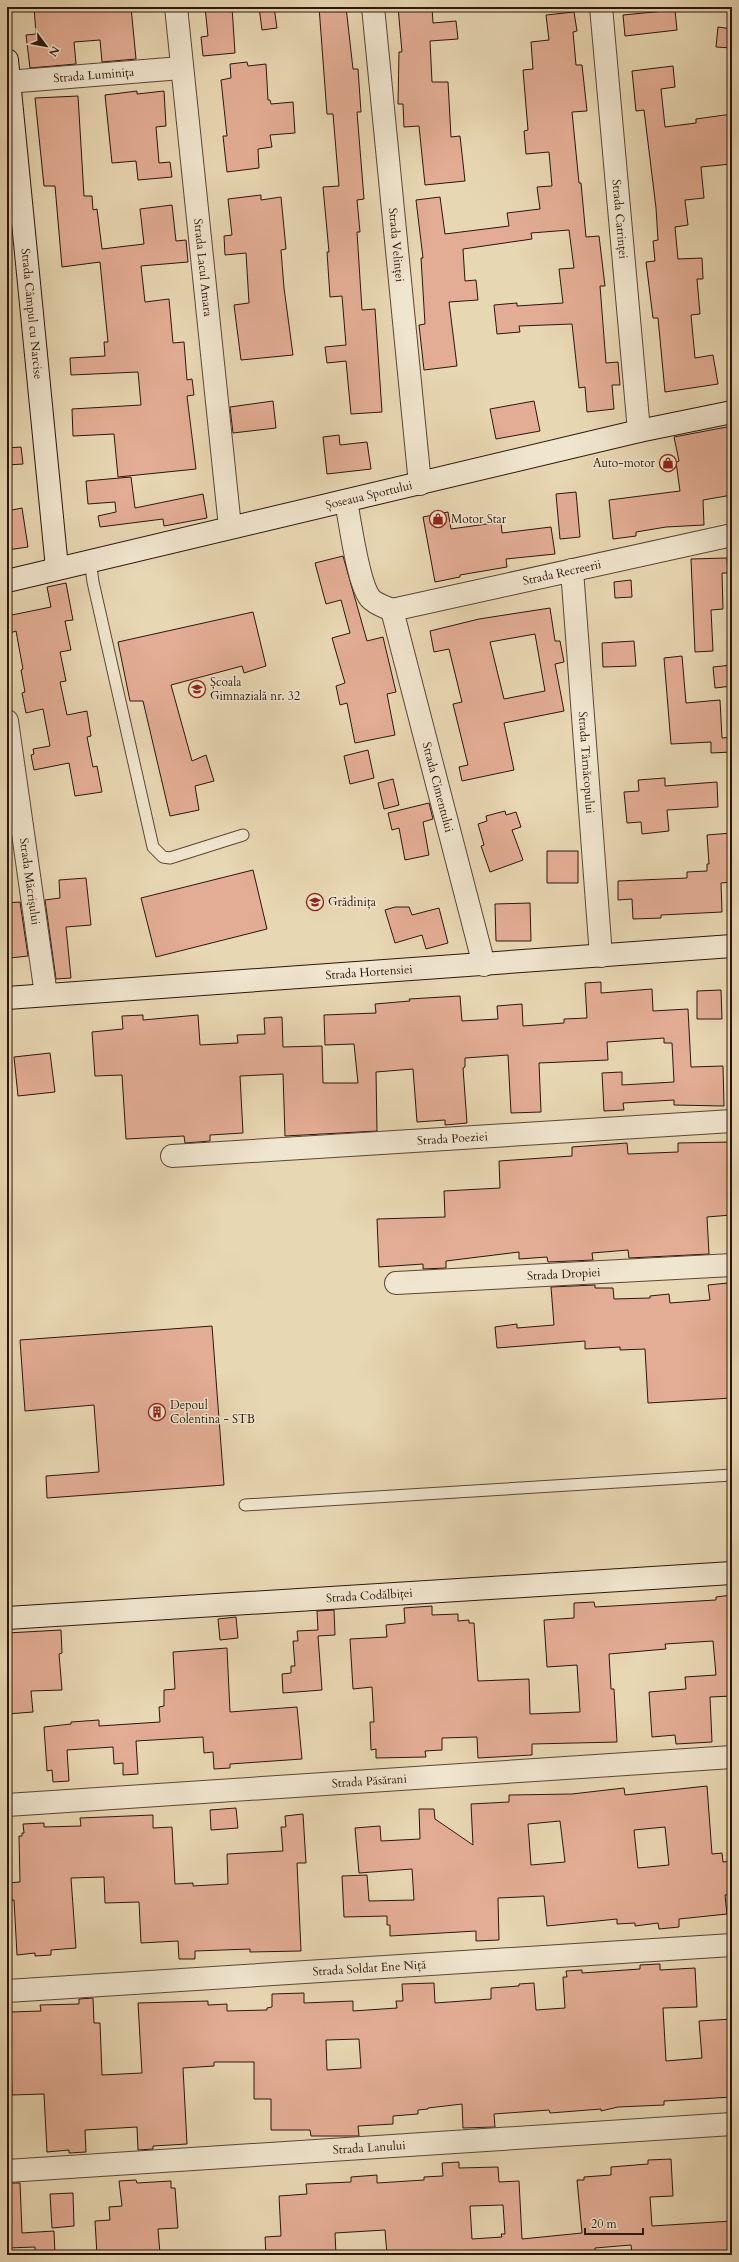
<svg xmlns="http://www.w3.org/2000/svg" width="739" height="2262" viewBox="0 0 739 2262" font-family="Cardo,serif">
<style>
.building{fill:#e3ad95;stroke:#2c160d;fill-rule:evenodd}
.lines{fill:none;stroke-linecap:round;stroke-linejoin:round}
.lane-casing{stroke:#5b4636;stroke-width:13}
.street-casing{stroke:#5b4636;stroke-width:24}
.secondary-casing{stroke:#2c160d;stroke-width:24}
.lane{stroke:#f0e5ce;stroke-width:11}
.street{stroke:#f0e5ce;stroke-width:22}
.secondary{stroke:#f0e5ce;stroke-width:22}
.labels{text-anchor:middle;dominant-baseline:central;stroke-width:3;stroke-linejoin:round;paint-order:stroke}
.street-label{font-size:12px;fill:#2c160d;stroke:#f0e5ce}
.poi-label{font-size:12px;fill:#2c160d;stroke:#f0e5ce;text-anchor:start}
</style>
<rect width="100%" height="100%" fill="#e8d7b3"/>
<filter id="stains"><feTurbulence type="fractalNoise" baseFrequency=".005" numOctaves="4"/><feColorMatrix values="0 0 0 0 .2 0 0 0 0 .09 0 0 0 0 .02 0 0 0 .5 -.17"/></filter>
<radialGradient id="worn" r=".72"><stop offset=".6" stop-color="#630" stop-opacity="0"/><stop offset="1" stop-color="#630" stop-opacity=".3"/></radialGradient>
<path class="building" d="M34 7H131L136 59 102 62 100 40 74 42 76 64 30 68 26 35 36 34Z
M205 7H232L235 53 203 56 201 37 208 36Z
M259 7H274L277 28 262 30Z
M319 7H346L353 69H358L361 112H357L364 199 357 200 360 232H357L362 310 375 309 382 412 351 414 346 361 327 363 325 347 346 345 342 296 330 297 327 252H329L323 187 339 186 333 114H327Z
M398 7H432L433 23 456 21 458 39 430 41 432 82H448L451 137 460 136 465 181 425 185 419 126 404 127 403 104H398L399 52H402Z
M675 10 677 30 625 36 623 15Z
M574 12 577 31 573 32 576 65H582L587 111 572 112 579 183H581L586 237 599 236 605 286H600L606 363 618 362 620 385H612L614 409 587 412 585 387 579 388 572 324 519 326 520 332 497 334 494 305 517 303V306L563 303 559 269 574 268 569 230 531 233 532 239 463 249 465 281 476 280 478 300 449 302 457 366 424 370 419 325 425 324 421 258H423L416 200 440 197 445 234 509 226 507 213 540 209 537 187 552 186 549 152 526 154 524 131 528 130 523 70 533 69 531 42 549 40 546 15Z
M718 27 732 29V48L716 47Z
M247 62 248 66 266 64 268 100H270L271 104 293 102 295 133 270 135 272 147 258 149 259 168 227 172 223 136H227L221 80 231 78 230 64Z
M673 66 675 87 661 89 665 127 696 123V119L732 114V145H729L731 164 701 167 704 198 685 200 688 225 675 227 678 259 702 258 703 279H697L700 314 691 315 695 358 713 355 718 384 665 392 658 318H653L646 262 655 261 653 241 658 240 656 208 644 110 636 111 632 71Z
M137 91V94L164 91 166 126 156 127 159 163 170 162 172 177 138 180 136 161 112 163 105 95Z
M78 96 84 196H92L93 210 97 209 102 249 144 244 140 209 172 205 176 241 186 240 188 262 141 266 145 302 169 299 173 343 184 342 187 380 192 379 194 395 187 396 196 469 118 477 114 434 73 436 72 409 141 405 138 372 71 375 70 358 105 356 104 342H108L100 262 62 267 55 186H44L35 98Z
M261 195V200L281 197 286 249 281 250 284 288 293 355 241 360 234 305 249 303 246 253 225 255 224 236 232 235 228 199Z
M273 401 276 428 233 433 230 407Z
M534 401 540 431 496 439 490 409Z
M732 426V495L703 500 704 525 666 527 636 532V536L613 539 609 500 680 491 676 462 679 461 674 437Z
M339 435 340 445 367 442 371 469 327 474 323 437Z
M21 447 23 464 7 465V448Z
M131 477 135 508 203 494 207 518 164 526 163 519 100 527 98 516 116 512 115 502 88 504 86 481Z
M576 492 580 537 560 539 556 494Z
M22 508 28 547 7 550V511Z
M448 512 451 529 501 522 502 533 551 527 555 554 506 559 507 567 460 575V577L435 582 423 517Z
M343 556 367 641 383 637 396 692 387 694 395 735 355 743 347 703 340 705 336 686 345 683 332 638 350 633 341 600 326 604 315 563Z
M727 558 728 573H722L723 609 711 610 713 651 695 652 691 559Z
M631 580 632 597 615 598 614 582Z
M66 583 73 620 65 621 71 650 60 652 66 681 60 682 67 715 87 711 91 736 87 737 93 767 97 766 102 792 75 796 69 763 34 770 31 755 34 754 33 749 50 746 43 709 26 713 22 693 25 692 21 670 23 669 16 631 10 633 7 619V616L51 607 47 587Z
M550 608 555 641H560L564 662 555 664 564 711 504 723 514 770 462 781 459 767 468 765 453 704 462 702 449 649 434 652 430 631 479 619ZM535 634 545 691 504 699 490 642Z
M253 612 266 666 244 673 242 666 171 685 192 761 206 755 214 781 195 786 199 810 170 816 143 701H130L118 642Z
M634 641 636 666 603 667 602 643Z
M682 656 686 703 720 700 722 738 732 737V752L711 753V742L671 744 664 658Z
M732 665V686L715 688 713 667Z
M368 750 374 778 350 784 344 756Z
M665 778V786L717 782 718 807 667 810 669 831 642 834 641 822 627 823 624 792 639 791 638 780Z
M393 779 399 805 384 809 378 783Z
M429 803 433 819 423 822 429 855 405 860 399 828 392 830 388 813Z
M505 811 506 815 516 812 521 827 512 830 523 860 490 872 481 846 484 845 478 824 487 821 486 816Z
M732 833V882L721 883 722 912 661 915V918L633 919 632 899 618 900V881L687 878V872L707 871V864H709L707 835Z
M547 851H578V883H547Z
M253 870 267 929 156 957 141 898Z
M86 878 91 925 66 927 71 978 56 979 45 900 60 898 59 880Z
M20 902 28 956 10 958 7 934V903Z
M530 903 531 941H496L495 904Z
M395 907H409L412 915 439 908 448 943 426 949 422 935 395 943 385 910Z
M601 982V993L652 989 653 1011 688 1009 691 1067 723 1066 724 1106 674 1105V1100L623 1103 624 1110 604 1111 602 1073 622 1072V1085L674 1082 672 1043H664V1038L607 1042 608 1060 539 1063 541 1112 511 1113 508 1055 465 1058V1067L463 1068 467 1123 445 1125V1120L417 1122 413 1069 376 1072 377 1131 285 1136 283 1074 240 1076 243 1133 210 1135V1141L185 1143 184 1136 126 1139 122 1075 95 1076 92 1032 123 1029 122 1016 143 1015V1020L198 1015 200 1045 238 1043 237 1035 265 1034 264 1018 282 1017 283 1047 322 1046 323 1083H358L354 1044 325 1045 324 1015 376 1013 375 1004 410 1001 409 999 460 996 462 1021 498 1019 497 1006 522 1004 523 1026 564 1023V1019L587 1018 585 983Z
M721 990 722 1019H697V991Z
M50 1053 55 1092 18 1096 14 1057Z
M732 1142V1183H729L731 1215 707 1217 709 1254 629 1258 628 1250 592 1253 593 1260 548 1262 547 1257 519 1259V1252L446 1261V1268L423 1269V1264L379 1267 377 1219 445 1217 444 1191 500 1188 499 1161 572 1156V1147L627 1143 628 1154 678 1152V1143Z
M728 1283 732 1323V1398L648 1403 645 1349 620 1350V1347L585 1349V1341L497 1348 495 1327 517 1324V1328L554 1325 551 1287 595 1285V1288H613L614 1299 650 1298V1296L669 1294 670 1303 710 1300 708 1285Z
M212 1326 224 1485 47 1498 46 1476 99 1472 94 1405 25 1411 20 1340Z
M732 1595V1696L710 1697 712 1742 676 1744 675 1735 652 1737 649 1692 686 1689 685 1677 716 1675 713 1641 665 1644 666 1649 609 1654 611 1689H614L617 1742 532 1744V1755L478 1758 477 1737 442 1738V1750L425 1751 426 1757 376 1758V1749L371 1750 370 1722H374L372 1687 353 1689 350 1639 387 1637 386 1625 405 1623 404 1608 432 1606V1615L458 1614V1621L469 1620V1623H474L478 1681 529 1679 530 1714 580 1712 577 1665 547 1667 544 1620 574 1618V1603L594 1602 595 1607 716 1600V1597Z
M334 1610 335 1635 318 1636 322 1690 283 1693 282 1674 291 1673V1666H295L293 1641H298L297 1631 318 1630 317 1611Z
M236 1617 238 1638 220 1640 218 1619Z
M61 1630 62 1653 59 1654 62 1690 31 1691 33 1712 7 1714V1633Z
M227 1648 230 1712 297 1707 302 1759 230 1764V1768L214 1769 213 1752 204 1753 203 1737 136 1741 138 1774 123 1775V1763L114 1764 113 1747 67 1750 69 1781 53 1782 52 1770 47 1771 44 1727 71 1724V1722L99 1720V1726L160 1722 159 1707 164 1706V1690L175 1689 173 1652Z
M707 1786 712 1854 722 1853 723 1862 732 1861V1894L725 1895 727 1914 679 1919V1927L659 1929 658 1923 635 1926V1923L617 1924V1919L547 1926 544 1896 498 1898 499 1940 476 1941V1931L390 1936V1925H387V1916L344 1917 342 1876 367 1875 369 1901 414 1900 412 1869 359 1873 355 1828 380 1826 381 1841 420 1839 419 1809H434L435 1819 473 1845 471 1804 509 1802V1795L572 1794 624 1788 625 1795ZM560 1821 565 1862 531 1865 528 1824ZM665 1827 669 1865 638 1868 634 1830Z
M236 1808 238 1828 211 1830 210 1810Z
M303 1814 306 1863H297L301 1951 250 1952V1949L195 1951V1959H179L178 1941 141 1943 139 1902 105 1903 104 1877 71 1878 76 1948 51 1950V1955L35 1956V1953L17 1955 14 1900 7 1901V1883L20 1882 19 1836H22V1833H24L23 1824 44 1823V1827L81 1826 80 1818 153 1815V1828L172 1827 175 1884 193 1883V1886L228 1884 227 1854 283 1851 281 1827H286L285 1816Z
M660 1964V1970L695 1968 697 2007 663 2008 666 2061 702 2058 699 2021 732 2019V2097L664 2101V2105L618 2107 601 2111V2109L550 2113 549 2110 494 2114 495 2127 463 2128 462 2104 428 2108V2109L418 2110V2114L393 2116V2124L358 2126 359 2136H311L310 2130H271V2099H254V2062H214V2066L183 2068 187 2144 153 2146V2149L138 2150 137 2127 85 2130 86 2152 69 2153V2150L47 2152 44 2094 12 2095 11 2061H7V2015H11V2012L41 2011 40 2005 79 2004V1999L93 1998 94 2023H100L102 2075 142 2073 138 2003 208 2001V2005L227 2004V2011L267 2010V2008L272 2007V1994L304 1993V2003L353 2001V2011L397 2008 396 2001H403L402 1984 434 1983 435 2003 491 1999V1988L519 1986V1984L534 1983 536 2010 565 2008 563 1977H567L566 1971 582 1970V1973L640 1969V1965ZM359 2039 361 2068 327 2070 326 2040Z
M671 2159 673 2196 650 2197 652 2226 732 2221V2255H632L631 2245 595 2248V2255H387L385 2230 335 2233 336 2255H266L265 2237 281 2236 279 2196 307 2194 306 2184 351 2182V2177L377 2175V2183L424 2180V2177L443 2176 442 2163 459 2162V2168L498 2167 499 2182 519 2181 522 2239 582 2233 577 2180H584V2177L611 2175V2167L648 2164V2160ZM503 2205 505 2234H501L502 2237 472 2239 470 2206Z
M136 2180 137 2183 171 2181V2188H175L178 2228 158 2229 160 2254 97 2255 95 2221 110 2220 109 2207 122 2206 119 2181Z
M7 2183H20L22 2233 54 2231 55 2255H35V2247L7 2248Z
M73 2193 74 2226 52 2228 50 2194Z"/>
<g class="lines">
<g class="lane-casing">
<path id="lane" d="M90 560 93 582 153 847 163 857 170 858 243 835
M245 1505 732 1475"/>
</g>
<g class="street-casing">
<g id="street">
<path id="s1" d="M176 7 230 527"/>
<path id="s2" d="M373 7 420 484"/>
<path id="s3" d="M601 7 639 431"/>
<path id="s4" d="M7 82 181 68"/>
<path d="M346 501C350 522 358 583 370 598 375 604 385 607 392 610"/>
<path id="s5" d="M572 570 601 956"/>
<path id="s6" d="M392 610 484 965"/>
<path id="s7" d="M392 610 732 535"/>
<path id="s8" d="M7 721 46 995"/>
<path id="s9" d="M172 1156 732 1121"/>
<path id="s10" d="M396 1283 732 1265"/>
<path id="s11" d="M7 1805 732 1757"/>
<path id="s12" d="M7 1991 732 1945"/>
<path id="s13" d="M7 2171 732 2124"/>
</g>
</g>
<g class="secondary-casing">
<g id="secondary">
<path id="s14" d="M7 60 57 568"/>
<path id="s15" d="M7 581 639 431 732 412"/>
<path id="s16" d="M7 998 732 946"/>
<path id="s17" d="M7 1618 732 1573"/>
</g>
</g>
<use href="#lane" class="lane"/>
<use href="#street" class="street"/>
<use href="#secondary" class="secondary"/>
</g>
<defs>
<g id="shop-ring" transform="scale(0.9)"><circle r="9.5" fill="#f0e5ce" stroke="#8f2418" stroke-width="1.5"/><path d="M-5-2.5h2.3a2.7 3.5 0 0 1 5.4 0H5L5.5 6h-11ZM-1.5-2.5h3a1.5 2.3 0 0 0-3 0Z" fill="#8f2418"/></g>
<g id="school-ring" transform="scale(0.9)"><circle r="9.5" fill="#f0e5ce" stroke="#8f2418" stroke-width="1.5"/><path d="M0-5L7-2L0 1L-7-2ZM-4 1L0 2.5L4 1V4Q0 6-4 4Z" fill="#8f2418"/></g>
<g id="building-ring" transform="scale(0.9)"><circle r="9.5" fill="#f0e5ce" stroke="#8f2418" stroke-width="1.5"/><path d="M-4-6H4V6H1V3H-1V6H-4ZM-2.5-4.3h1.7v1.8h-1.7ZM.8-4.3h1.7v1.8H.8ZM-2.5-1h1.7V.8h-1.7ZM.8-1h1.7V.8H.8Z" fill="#8f2418"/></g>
</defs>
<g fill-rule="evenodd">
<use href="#shop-ring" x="668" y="463"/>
<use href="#shop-ring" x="438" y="519"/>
<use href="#school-ring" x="197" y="689"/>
<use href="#school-ring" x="315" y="902"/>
<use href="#building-ring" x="157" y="1412"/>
</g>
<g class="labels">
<g class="street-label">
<text stroke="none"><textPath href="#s4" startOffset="87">Strada Luminița</textPath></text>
<text stroke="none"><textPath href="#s3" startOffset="213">Strada Catrinței</textPath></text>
<text stroke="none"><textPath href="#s2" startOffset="239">Strada Velinței</textPath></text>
<text stroke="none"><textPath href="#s1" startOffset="262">Strada Lacul Amara</textPath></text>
<text stroke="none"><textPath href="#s14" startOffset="255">Strada Câmpul cu Narcise</textPath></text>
<text stroke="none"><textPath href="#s15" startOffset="372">Șoseaua Sportului</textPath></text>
<text stroke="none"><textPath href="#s7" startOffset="174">Strada Recreerii</textPath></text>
<text stroke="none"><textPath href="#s5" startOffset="193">Strada Târnăcopului</textPath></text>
<text stroke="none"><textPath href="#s6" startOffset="183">Strada Cimentului</textPath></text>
<text stroke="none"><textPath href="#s8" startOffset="162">Strada Măcrișului</textPath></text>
<text stroke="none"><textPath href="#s16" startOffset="363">Strada Hortensiei</textPath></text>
<text stroke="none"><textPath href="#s9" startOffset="281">Strada Poeziei</textPath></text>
<text stroke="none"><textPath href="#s10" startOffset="168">Strada Dropiei</textPath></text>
<text stroke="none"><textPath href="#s17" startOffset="363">Strada Codălbiței</textPath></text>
<text stroke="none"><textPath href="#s11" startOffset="363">Strada Păsărani</textPath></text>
<text stroke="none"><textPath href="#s12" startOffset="363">Strada Soldat Ene Niță</textPath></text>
<text stroke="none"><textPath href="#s13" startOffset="363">Strada Lanului</textPath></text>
</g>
<g class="poi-label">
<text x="655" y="463" text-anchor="end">Auto-motor</text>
<text x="451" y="519">Motor Star</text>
<text x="210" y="682">Școala<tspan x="210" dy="14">Gimnazială nr. 32</tspan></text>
<text x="328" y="902">Grădinița</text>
<text x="170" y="1405">Depoul<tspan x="170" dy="14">Colentina - STB</tspan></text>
</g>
</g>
<rect width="739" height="2262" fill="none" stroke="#e8d7b3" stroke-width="24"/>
<rect x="8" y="8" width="723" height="2246" fill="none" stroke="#2c160d" stroke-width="2"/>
<rect x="12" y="12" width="715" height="2238" fill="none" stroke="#2c160d"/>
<g transform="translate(46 46) rotate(122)" stroke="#f0e5ce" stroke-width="3" paint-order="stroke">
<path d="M0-3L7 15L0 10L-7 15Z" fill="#2c160d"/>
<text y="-6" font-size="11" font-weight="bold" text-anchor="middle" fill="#2c160d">N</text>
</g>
<path d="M585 2228v6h58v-6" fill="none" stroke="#2c160d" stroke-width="2"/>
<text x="591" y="2228" font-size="12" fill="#2c160d" stroke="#f0e5ce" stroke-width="3" paint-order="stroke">20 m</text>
<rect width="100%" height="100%" filter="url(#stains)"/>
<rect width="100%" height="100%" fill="url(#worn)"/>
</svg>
